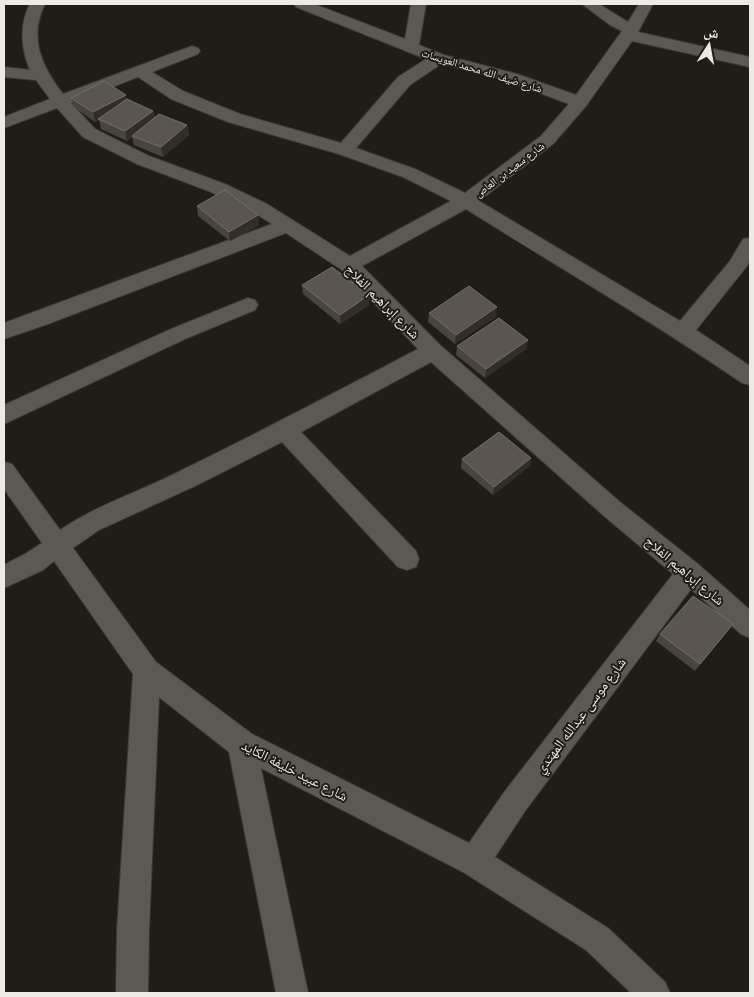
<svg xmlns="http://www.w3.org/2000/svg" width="754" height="997" viewBox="0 0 754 997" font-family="'Golos Text','Noto Naskh Arabic',sans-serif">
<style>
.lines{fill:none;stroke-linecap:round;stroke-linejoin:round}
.minor-casing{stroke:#3b3935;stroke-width:2}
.minor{fill:#5b5a52;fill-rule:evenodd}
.wall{fill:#4a443f}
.shaded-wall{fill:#322d27}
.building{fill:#5b5551;stroke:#726d68}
.labels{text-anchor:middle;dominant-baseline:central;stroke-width:4;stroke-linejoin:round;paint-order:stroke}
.far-street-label{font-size:11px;fill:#ebeae5;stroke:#1f1d16}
.street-label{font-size:14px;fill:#ebeae5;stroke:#1f1d16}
</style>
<rect width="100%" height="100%" fill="#1f1d16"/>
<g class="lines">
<g class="minor-casing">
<path id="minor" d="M30 4H45C28 38 42 67 63 94L192 46 198 48 200 51 198 54 152 72 183 91 240 114 341 143 398 77 426 59 296 7 294 4H314L405 39 411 4H426L419 45 444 55 517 74 576 95 622 31 610 25 582 4H599L628 22 639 4H653L638 32 750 57V67L632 41 586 106 553 144 479 201 680 321 730 261 743 239 750 238V260L747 266 696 330 750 366V385L742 383C652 321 558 267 466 209L362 266 440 345 620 502 698 564 750 610V638L741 634 691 589 525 811 495 857 608 928 665 982 670 993H631L586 950 463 872 261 768 308 993H276L229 752 159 697 149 930 148 993H116L117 930 133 674 54 561 43 570 4 588V565L25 554 42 543 4 489V462L12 464 60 530C98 504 142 491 182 470 262 431 340 390 418 349L342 270 286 233 48 324 4 339V323L272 224 253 212 211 192 137 164 83 137 57 108 4 128V117L50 99 36 80 4 77V67L30 70C21 50 19 24 30 4ZM441 64 505 80 569 104 541 136 465 193 415 169 356 148 410 85ZM138 77 171 99 228 122 339 154 403 177 451 201 350 256 267 204 225 184 149 156 95 129 71 103ZM431 362 604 516 673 574 505 791 469 843 252 734 156 662 73 548 99 530 195 486 282 442 398 567 407 570 416 567 419 559 416 551 301 432Z
M248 298 255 300 258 305 255 310 185 339 4 424V405L171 329Z"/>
</g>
<use href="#minor" class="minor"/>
</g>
<path class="wall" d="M71 98 127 99 153 111 155 117 187 125 189 135 163 157 134 145 132 137 127 141 101 129 99 120 95 122 74 107Z
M197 206 258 215 259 225 230 241 198 216Z
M302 285 369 305 340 324 303 294Z
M429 313 496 317 455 344 428 322Z
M528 340 526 349 485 378 456 355 457 346Z
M531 458 530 466 493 495 461 468 462 459Z
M728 631 695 671 656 641 660 634Z"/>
<path class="shaded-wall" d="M126 95 128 105 98 119 99 120 95 122 93 112Z
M153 111 155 120 132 136V137L127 141 125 131Z
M187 125 189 135 163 157 161 147Z
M258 215 259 225 230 241 229 232Z
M369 295V305L340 324V315Z
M497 307 496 317 455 344 456 335Z
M528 340 526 349 485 378 486 369Z
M531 458 530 466 493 495 494 487Z
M733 624 728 631 695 671 700 664Z"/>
<path class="building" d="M104 81 126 95 93 112 71 98Z
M127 99 153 111 125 131 98 119Z
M159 114 187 125 161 147 132 136Z
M225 190 258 215 229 232 197 206Z
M332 267 369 295 340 315 302 285Z
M469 286 497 307 456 335 429 313Z
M499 318 528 340 486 369 457 346Z
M499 432 531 458 494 487 462 459Z
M693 596 733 624 700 664 660 634Z"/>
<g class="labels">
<g class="far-street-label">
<text transform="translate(482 70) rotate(17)">شارع ضيف الله محمد العويسات</text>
<text transform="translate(509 169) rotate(-37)">شارع سعيد بن العاص</text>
</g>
<g class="street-label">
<text transform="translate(383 301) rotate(45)">شارع إبراهيم الفلاح</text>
<text transform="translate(685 570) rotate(40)">شارع إبراهيم الفلاح</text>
<text transform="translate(580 715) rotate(-53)">شارع موسى عبدالله المهتدي</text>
<text transform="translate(295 770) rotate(27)">شارع عبيد خليفة الكايد</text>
</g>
</g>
<rect width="754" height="997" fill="none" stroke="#ebeae5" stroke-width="10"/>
<g transform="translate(709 45) rotate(11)" stroke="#1f1d16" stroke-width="4" paint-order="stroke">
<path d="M0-4L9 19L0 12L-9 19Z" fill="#ebeae5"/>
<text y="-8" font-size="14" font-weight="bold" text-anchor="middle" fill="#ebeae5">ش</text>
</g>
</svg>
